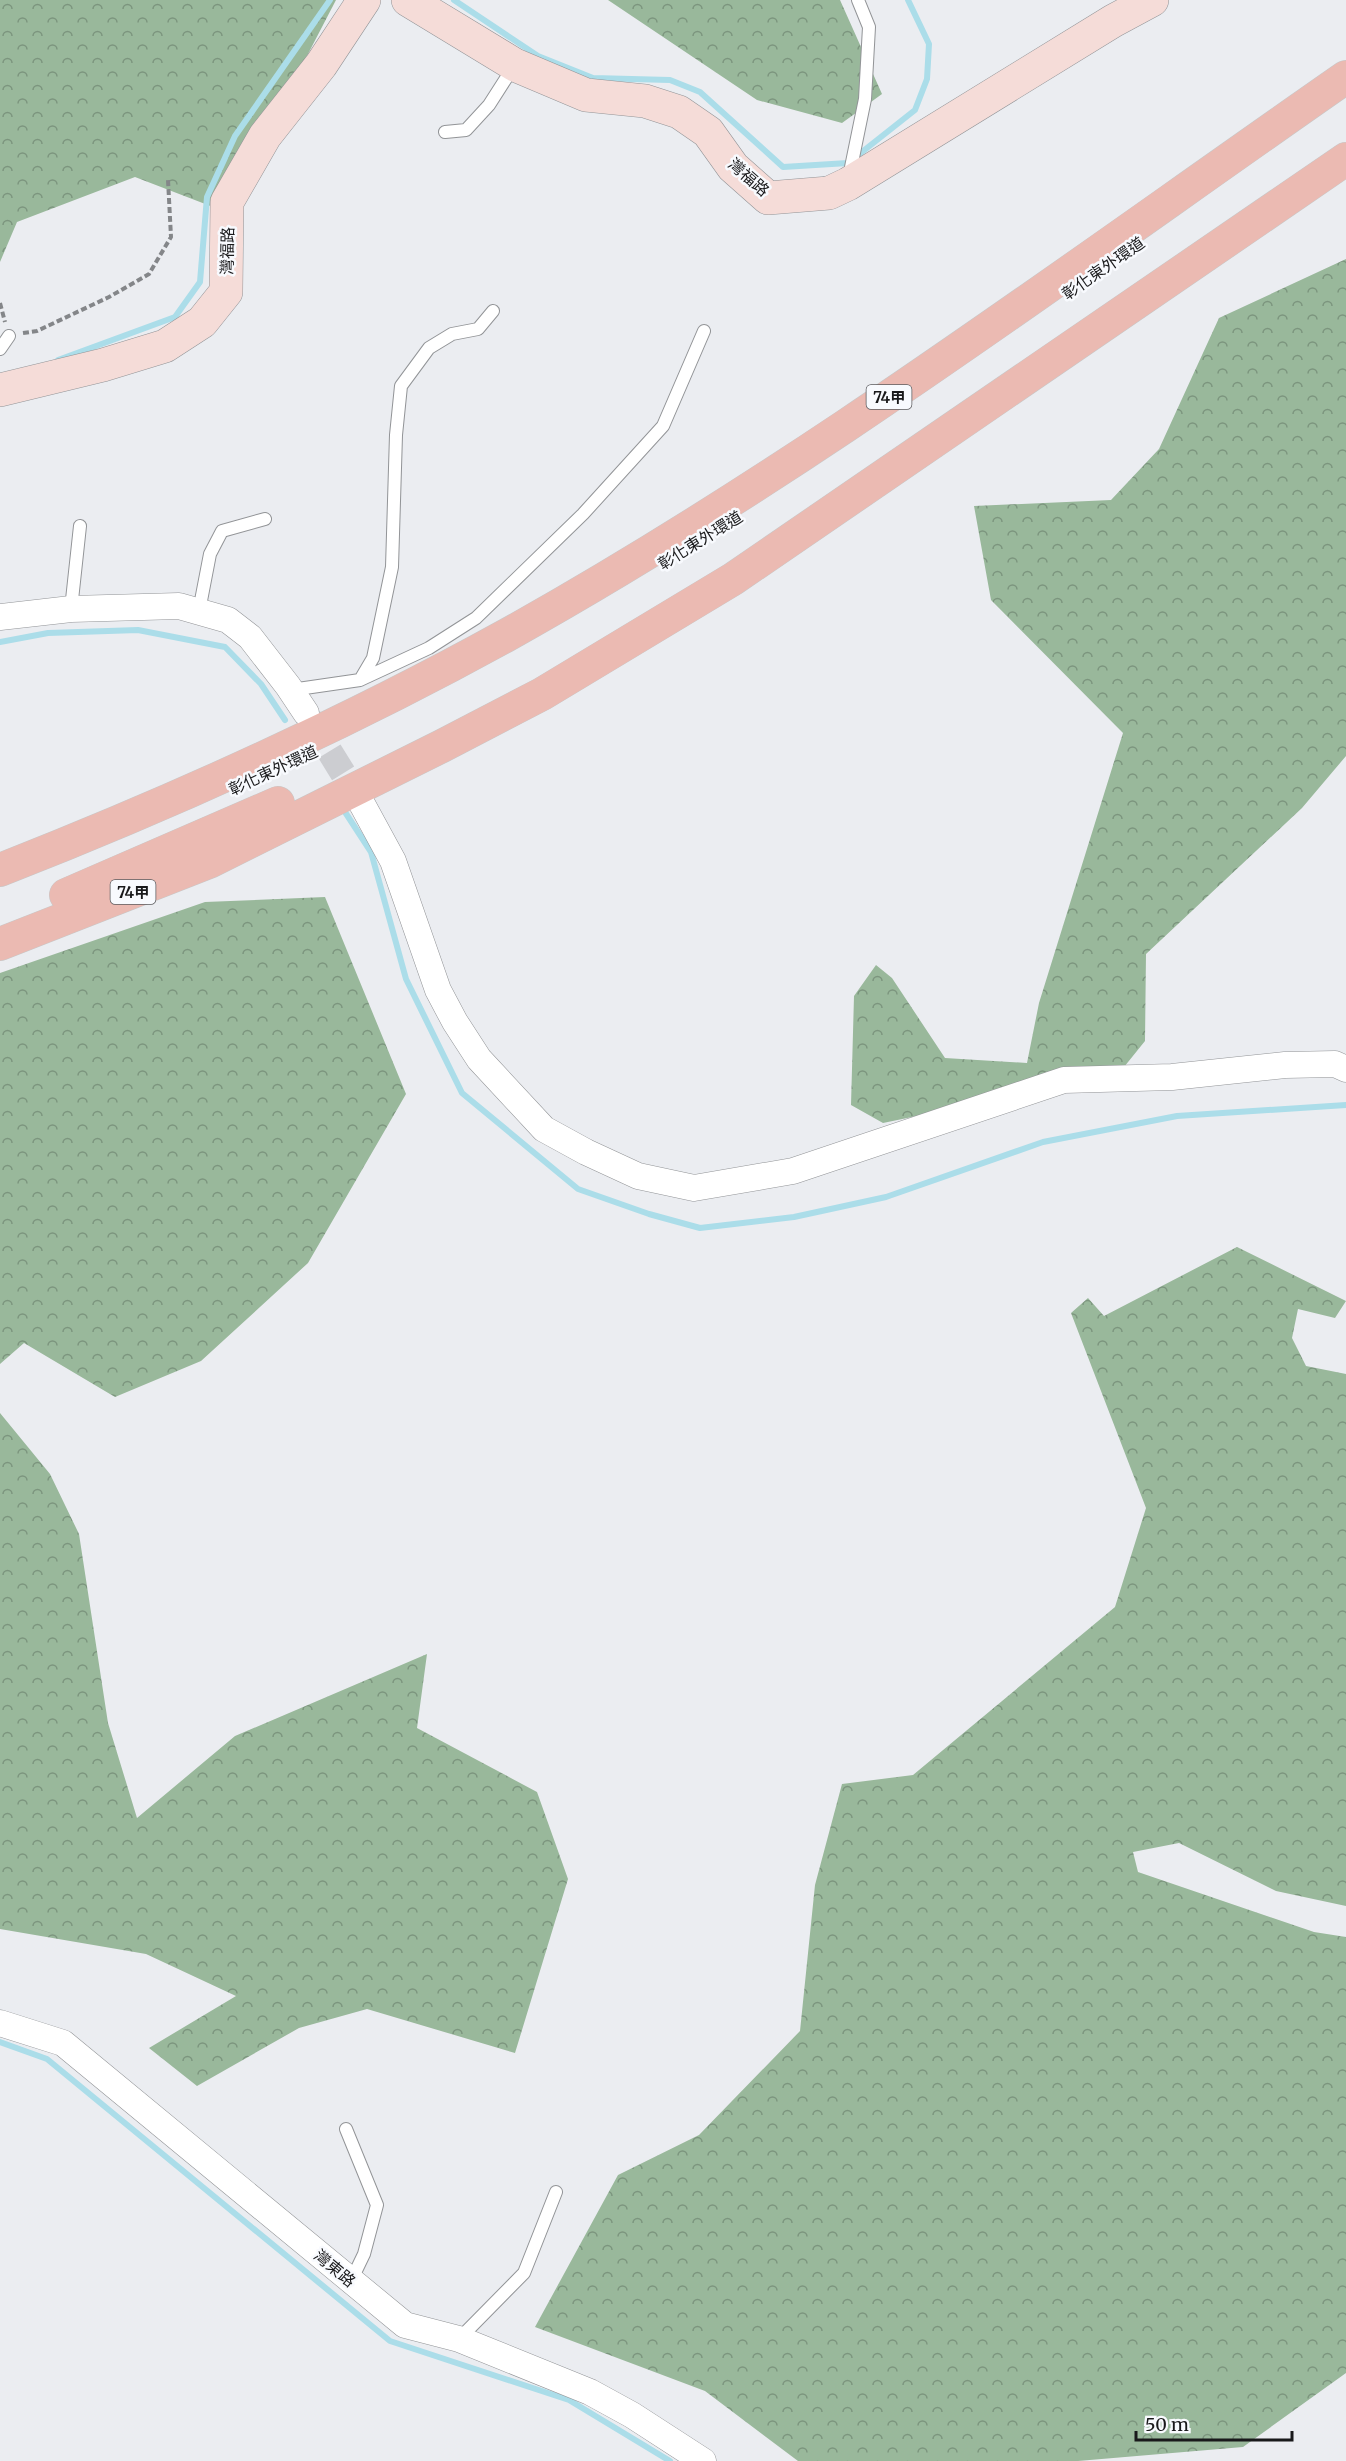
<svg xmlns="http://www.w3.org/2000/svg" width="1346" height="2461" viewBox="0 0 1346 2461" font-family="Merriweather,'Noto Sans TC',serif">
<style>
.forest{fill:url(#forest-crowns)}
.lines{fill:none;stroke-linecap:round;stroke-linejoin:round}
.stream{stroke:#abdde9;stroke-width:6}
.street-tunnel{stroke:#cccdd1;stroke-width:26;stroke-dasharray:26 13;stroke-linecap:butt}
.lane-casing{stroke:#929497;stroke-width:14}
.street-casing{stroke:#929497;stroke-width:27}
.secondary-casing{stroke:#929497;stroke-width:34}
.primary-casing{stroke:#c8c8c8;stroke-width:34}
.path{stroke:#848689;stroke-width:4;stroke-dasharray:6 3;stroke-linecap:butt}
.lane{stroke:#fff;stroke-width:12}
.street{stroke:#fff;stroke-width:26}
.secondary{stroke:#f5dcd8;stroke-width:33}
.primary{stroke:#ebbab2;stroke-width:33}
.labels{text-anchor:middle;dominant-baseline:central;stroke-width:5;stroke-linejoin:round;paint-order:stroke}
.shield{fill:#f8fafe;stroke:#5c5c5f;stroke-width:1.5}
.shield-label{font-size:15px;font-weight:bold;fill:#19191b}
.street-label{font-size:16px;fill:#19191b;stroke:#f8fafe}
</style>
<defs>
<pattern id="forest-crowns" width="20" height="18" patternUnits="userSpaceOnUse" patternTransform="scale(1.5)"><rect width="20" height="18" fill="#99b89b"/><path d="M2 6a3 3 0 1 1 6 0M12 15a3 3 0 1 1 6 0" fill="none" stroke="#7c957e"/></pattern>
</defs>
<rect width="100%" height="100%" fill="#ebedf1"/>
<path class="forest" d="M0 0H336L226 212 135 177 17 222 0 262Z
M608 0H840L882 94 842 123 757 100Z
M1346 259V756L1302 808 1146 954 1145 1041 1120 1072 1052 1088 883 1123 851 1105 854 996 876 965 892 978 945 1058 1027 1063 1039 1003 1123 733 991 600 974 506 1111 500 1159 449 1219 318Z
M325 897 406 1094 308 1263 201 1361 115 1397 24 1343 0 1364V973L205 902Z
M1237 1247 1346 1301 1335 1318 1298 1309 1292 1338 1306 1366 1346 1374V1906L1276 1891 1179 1843 1133 1852 1138 1872 1314 1932 1346 1937V2373L1243 2447 1078 2461H798L705 2391 535 2327 618 2175 699 2135 800 2031 815 1885 842 1784 913 1775 1115 1607 1146 1508 1071 1313 1088 1298 1104 1316Z
M0 1413 50 1474 79 1534 108 1723 137 1818 235 1736 427 1654 417 1728 537 1792 568 1879 515 2053 367 2009 299 2028 197 2086 149 2048 236 1996 146 1954 0 1929Z"/>
<g class="lines">
<path class="stream" d="M454 0 538 56 593 78 670 80 700 92 783 167 848 163 915 110 927 79 929 44 908 0
M58 360 175 317 200 282 207 197 235 136 330 0
M0 642 48 633 138 630 225 647 261 684 285 720
M345 812 371 852 406 979 462 1093 578 1189 649 1214 700 1228 794 1217 886 1197 1043 1142 1177 1116 1346 1105
M0 2042 47 2059 390 2341 569 2400 670 2461"/>
<path class="street-tunnel" d="M309 718 362 804"/>
<g class="lane-casing">
<path id="lane" d="M445 132 466 130 489 105 514 66
M849 177 865 99 869 27 858 0
M0 349 9 336
M71 609 80 526
M199 611 210 554 222 531 265 519
M360 680 429 648 476 618 583 514 663 426 704 331
M291 690 360 680 373 658 392 567 396 435 401 386 429 348 452 334 478 329 493 311
M346 2129 377 2205 364 2254 351 2281
M459 2339 524 2273 556 2192"/>
</g>
<g class="street-casing">
<path id="street" d="M0 617 71 609 179 606 228 620 250 637 288 686 306 713
M362 804 393 861 438 990 455 1022 479 1059 544 1129 586 1152 638 1176 694 1188 793 1171 1064 1080 1172 1077 1285 1065 1335 1064 1346 1069
M0 2023 63 2043 405 2325 459 2339 590 2392 632 2415 703 2461"/>
</g>
<g class="secondary-casing">
<path id="secondary" d="M408 0 515 65 586 95 645 101 679 112 708 132 733 167 768 198 829 193 848 184 1113 21 1152 0
M0 390 103 365 165 346 202 322 226 292 227 202 265 136 321 65 364 0"/>
</g>
<g class="primary-casing">
<path id="primary" d="M0 870C173 802 344 725 507 635 801 471 1070 269 1346 77
M66 895 278 803
M0 944 209 862 442 746 542 694 733 579 1346 159"/>
</g>
<path class="path" d="M0 303 5 322
M23 333 37 331 109 297 149 274 171 237 168 180"/>
<use href="#lane" class="lane"/>
<use href="#street" class="street"/>
<use href="#secondary" class="secondary"/>
<use href="#primary" class="primary"/>
</g>
<g class="labels">
<g class="shield">
<rect x="866.5" y="385" width="45" height="24" rx="4.5"/>
<rect x="110.5" y="880" width="45" height="24" rx="4.5"/>
</g>
<g class="shield-label">
<text x="889" y="397">74甲</text>
<text x="133" y="892">74甲</text>
</g>
<g class="street-label">
<text transform="translate(749 177) rotate(41)">灣福路</text>
<text transform="translate(227 251) rotate(-89)">灣福路</text>
<text transform="translate(1103 268) rotate(-35)">彰化東外環道</text>
<text transform="translate(700 540) rotate(-32)">彰化東外環道</text>
<text transform="translate(273 770) rotate(-25)">彰化東外環道</text>
<text transform="translate(335 2268) rotate(40)">灣東路</text>
</g>
</g>
<path d="M1136 2431v9h156v-9" fill="none" stroke="#19191b" stroke-width="3"/>
<text x="1145" y="2431" font-size="18" fill="#19191b" stroke="#f8fafe" stroke-width="4.5" paint-order="stroke">50 m</text>
</svg>
